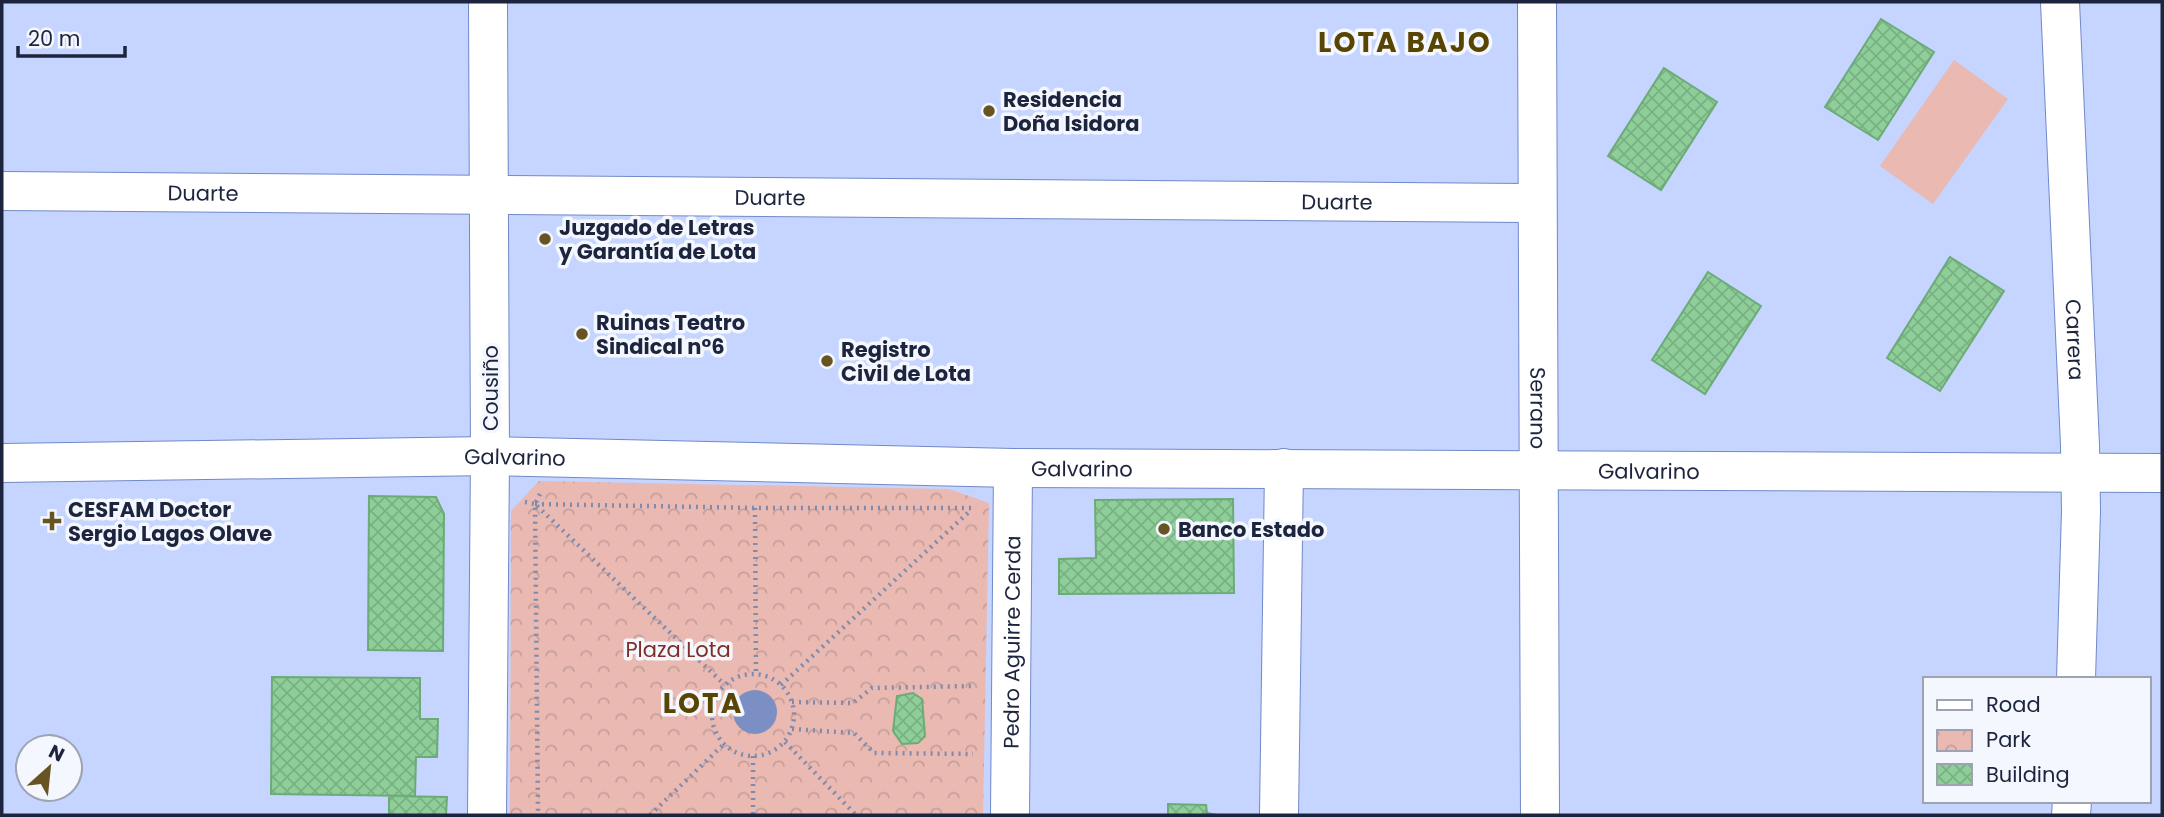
<svg xmlns="http://www.w3.org/2000/svg" width="2164" height="817" viewBox="0 0 2164 817" font-family="Poppins,sans-serif">
<style>
.green{fill:#e9b9b2}
.park{fill:url(#park-crowns)}
.water{fill:#7b8fc5}
.building{fill:url(#building-cross-hatch);stroke:#6cab77;stroke-width:2}
.lines{fill:none;stroke-linecap:round;stroke-linejoin:round}
.minor-casing{stroke:#7289c9;stroke-width:40}
.path{stroke:#7e8bae;stroke-width:4.5;stroke-dasharray:2 5;stroke-linecap:butt}
.minor{stroke:#fff;stroke-width:38}
.poi-dot{fill:#675422;stroke:#f4f7fe;stroke-width:2.5}
.labels{text-anchor:middle;dominant-baseline:central;stroke-width:7;stroke-linejoin:round;paint-order:stroke}
.poi-label{font-size:21px;font-weight:bold;fill:#1c243e;stroke:#f4f7fe;text-anchor:start}
.street-label{font-size:21px;fill:#1c243e;stroke:#f4f7fe}
.park-label{font-size:21px;fill:#7f2e26;stroke:#f4f7fe}
.district-label{font-size:28px;font-weight:bold;letter-spacing:2px;fill:#594503;stroke:#f4f7fe}
</style>
<defs>
<pattern id="park-crowns" width="20" height="18" patternUnits="userSpaceOnUse" patternTransform="scale(1.75)"><rect width="20" height="18" fill="#e9b9b2"/><path d="M2 6a3 3 0 1 1 6 0M12 15a3 3 0 1 1 6 0" fill="none" stroke="#c79f9a"/></pattern>
<pattern id="building-cross-hatch" width="8" height="8" patternUnits="userSpaceOnUse" patternTransform="scale(1.75)"><rect width="8" height="8" fill="#8ece98"/><path d="M0 0l8 8M0 8l8-8" fill="none" stroke="#7ab184"/></pattern>
</defs>
<rect width="100%" height="100%" fill="#c5d5ff"/>
<path class="green" d="M1954 60 2008 99 1933 204 1880 166Z"/>
<path class="park" d="M539 481 949 489 989 503 983 815H510L511 511Z"/>
<path class="water" d="M733 712a22 22 0 1 1 44 0a22 22 0 1 1-44 0Z"/>
<path class="building" d="M1881 19 1934 52 1878 140 1825 107Z
M1664 68 1717 102 1661 190 1608 156Z
M1950 257 2004 291 1940 391 1887 358Z
M1708 272 1761 306 1705 394 1652 360Z
M369 496 436 497 444 514 443 651 368 650Z
M1233 499 1234 593 1059 594V559L1096 558 1095 500Z
M272 677 420 678V719H438L437 757H416L415 796 271 794Z
M913 693 922 699 925 736 918 743 902 744 893 731 897 696Z
M389 796 447 797 446 815H389Z
M1168 804 1206 805 1207 813 1217 815H1168Z"/>
<g class="lines">
<g class="minor-casing">
<g id="minor">
<path id="s1" d="M1537 2 1540 815"/>
<path id="s2" d="M2060 2 2080 445 2081 511 2076 679"/>
<path id="s3" d="M2 191 1537 203"/>
<path id="s4" d="M2 463 490 456 1013 468 2162 473"/>
<path d="M487 815 490 456 488 2"/>
<path id="s5" d="M1010 815 1013 468"/>
<path d="M1279 815 1284 468"/>
<path d="M2071 815 2072 801"/>
</g>
</g>
<path class="path" d="M540 494 535 504 725 685
M525 502 535 504 538 815
M535 504 755 508H975
M755 508 756 674
M712 715a41 41 0 1 1 82 0a41 41 0 1 1-82 0Z
M781 685 971 510
M792 702 853 703 872 688 972 686
M792 729 854 733 874 753 973 754
M785 742 856 815
M753 756V815
M650 815 724 744"/>
<use href="#minor" class="minor"/>
</g>
<g class="poi-dot">
<circle cx="989" cy="111" r="7"/>
<circle cx="545" cy="239" r="7"/>
<circle cx="582" cy="334" r="7"/>
<circle cx="827" cy="361" r="7"/>
<path d="M48.5 510.5h7v7h7v7h-7v7h-7v-7h-7v-7h7z"/>
<circle cx="1164" cy="529" r="7"/>
</g>
<g class="labels">
<g class="poi-label">
<text x="1003" y="99">Residencia<tspan x="1003" dy="24">Doña Isidora</tspan></text>
<text x="559" y="227">Juzgado de Letras<tspan x="559" dy="24">y Garantía de Lota</tspan></text>
<text x="596" y="322">Ruinas Teatro<tspan x="596" dy="24">Sindical n°6</tspan></text>
<text x="841" y="349">Registro<tspan x="841" dy="24">Civil de Lota</tspan></text>
<text x="68" y="509">CESFAM Doctor<tspan x="68" dy="24">Sergio Lagos Olave</tspan></text>
<text x="1178" y="529">Banco Estado</text>
</g>
<g class="street-label">
<text stroke="none"><textPath href="#s3" startOffset="201">Duarte</textPath></text>
<text stroke="none"><textPath href="#s3" startOffset="768">Duarte</textPath></text>
<text stroke="none"><textPath href="#s3" startOffset="1335">Duarte</textPath></text>
<text stroke="none"><textPath href="#s2" startOffset="338">Carrera</textPath></text>
<text transform="translate(490 388) rotate(-90)">Cousiño</text>
<text stroke="none"><textPath href="#s1" startOffset="406">Serrano</textPath></text>
<text stroke="none"><textPath href="#s4" startOffset="513">Galvarino</textPath></text>
<text stroke="none"><textPath href="#s4" startOffset="1080">Galvarino</textPath></text>
<text stroke="none"><textPath href="#s4" startOffset="1647">Galvarino</textPath></text>
<text stroke="none"><textPath href="#s5" startOffset="173">Pedro Aguirre Cerda</textPath></text>
</g>
<g class="park-label">
<text x="678" y="649">Plaza Lota</text>
</g>
<g class="district-label">
<text x="1405" y="42">LOTA BAJO</text>
<text x="703" y="703">LOTA</text>
</g>
</g>
<rect width="2164" height="817" fill="none" stroke="#1c243e" stroke-width="7"/>
<rect x="1923" y="677" width="228" height="126" fill="#f4f7fe" stroke="#9ea3b1" stroke-width="2"/>
<rect x="1937" y="700" width="35" height="10" fill="#ffffff" stroke="#9ea3b1" stroke-width="2"/>
<text x="1986" y="712" font-size="21" fill="#1c243e">Road</text>
<rect x="1937" y="730" width="35" height="21" fill="url(#park-crowns)" stroke="#9ea3b1" stroke-width="2"/>
<text x="1986" y="747" font-size="21" fill="#1c243e">Park</text>
<rect x="1937" y="764" width="35" height="21" fill="url(#building-cross-hatch)" stroke="#9ea3b1" stroke-width="2"/>
<text x="1986" y="782" font-size="21" fill="#1c243e">Building</text>
<g transform="translate(49 768) rotate(27)"><circle r="33" fill="#f4f7fe" stroke="#9ea3b1" stroke-width="2"/>
<path d="M0-5L12 26L0 18L-12 26Z" fill="#675422"/>
<text y="-10" font-size="19" font-weight="bold" text-anchor="middle" fill="#1c243e">N</text>
</g>
<path d="M18 46v10h107v-10" fill="none" stroke="#1c243e" stroke-width="3.5"/>
<text x="28" y="46" font-size="21" fill="#1c243e" stroke="#f4f7fe" stroke-width="5" paint-order="stroke">20 m</text>
</svg>
